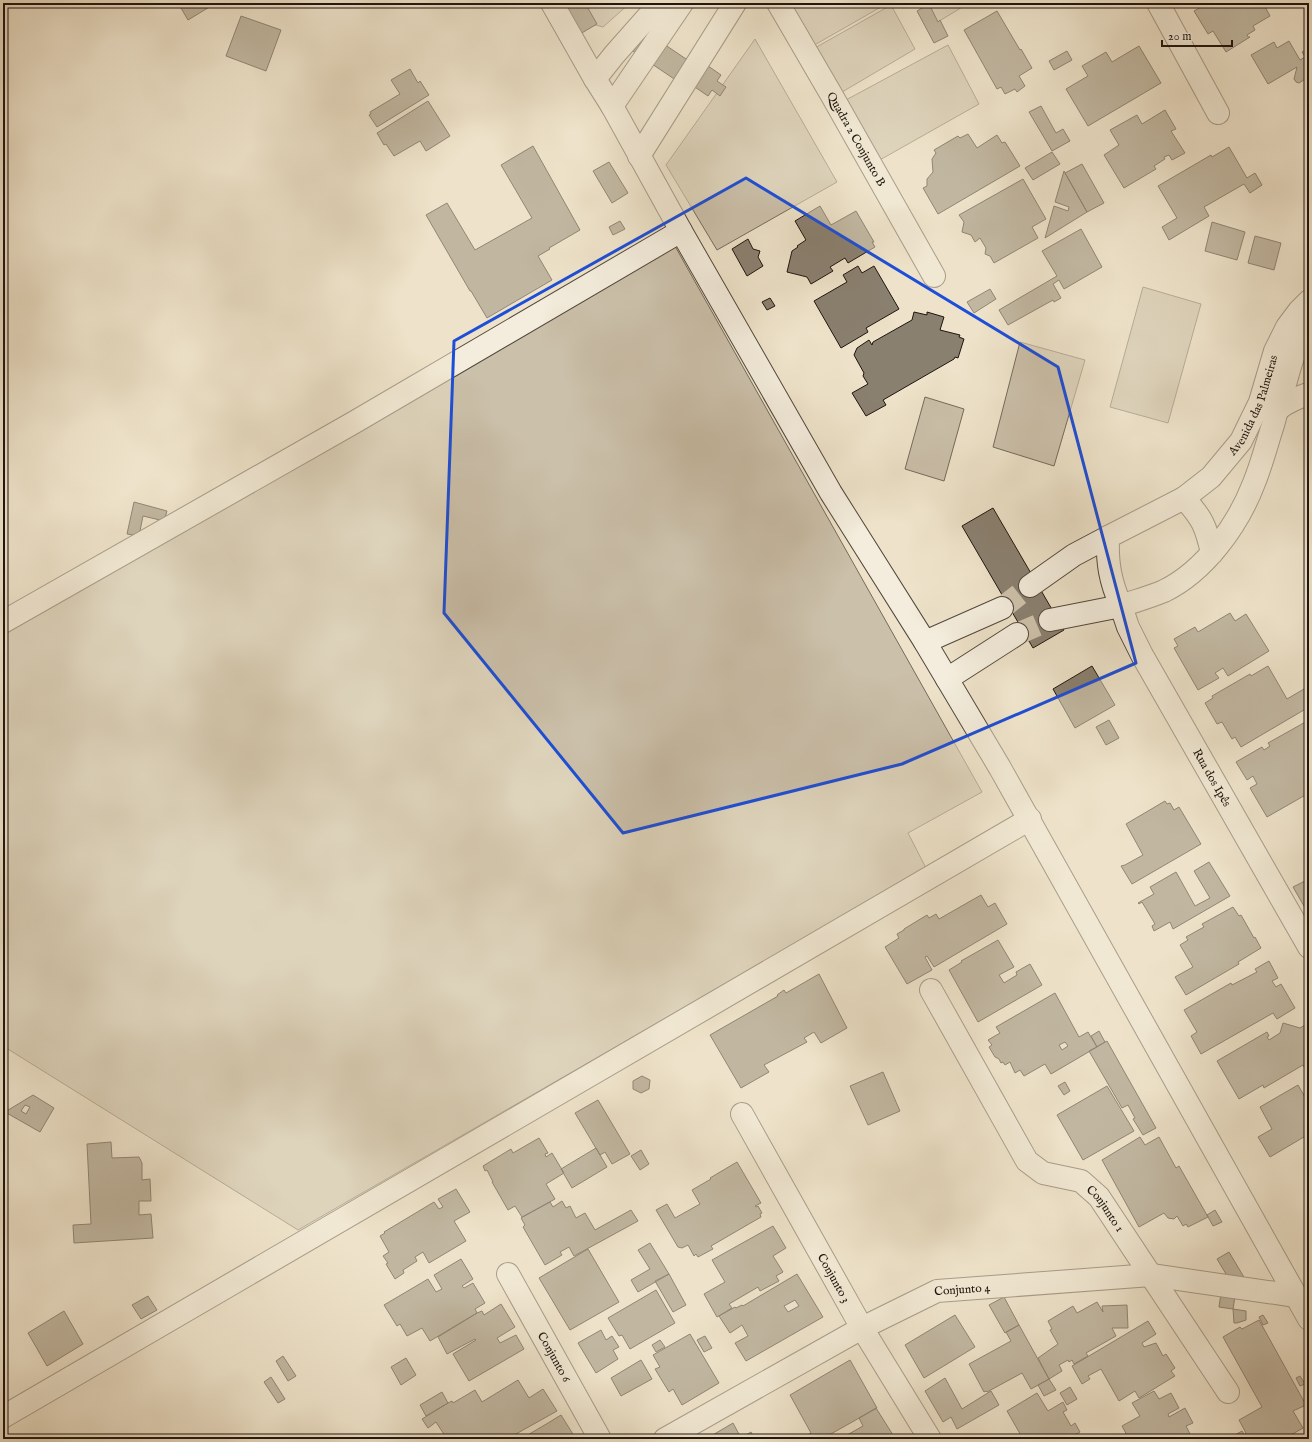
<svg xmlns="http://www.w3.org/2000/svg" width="1312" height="1442" viewBox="0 0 1312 1442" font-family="'IM FELL English',serif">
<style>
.green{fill:#cbc0aa;stroke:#746a5c}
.building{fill:#8a8070;stroke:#1e140e;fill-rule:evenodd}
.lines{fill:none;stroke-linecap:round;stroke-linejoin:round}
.minor-tunnel{stroke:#cfc4ae;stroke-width:22;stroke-dasharray:22 11;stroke-linecap:butt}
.minor-casing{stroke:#52483d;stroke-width:24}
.minor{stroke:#f4eddd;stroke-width:22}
.marked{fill:none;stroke:#1d4ed8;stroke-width:3;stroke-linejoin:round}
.labels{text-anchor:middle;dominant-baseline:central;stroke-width:4;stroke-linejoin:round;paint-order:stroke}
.street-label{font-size:12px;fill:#1e140e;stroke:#f4eddd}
</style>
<rect width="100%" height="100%" fill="#eee3ca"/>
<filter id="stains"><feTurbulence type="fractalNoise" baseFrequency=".005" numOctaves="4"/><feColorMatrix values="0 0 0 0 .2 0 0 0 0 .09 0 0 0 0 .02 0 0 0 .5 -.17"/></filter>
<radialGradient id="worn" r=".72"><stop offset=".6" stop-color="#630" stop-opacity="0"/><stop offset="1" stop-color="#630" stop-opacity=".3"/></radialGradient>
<path class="green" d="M575 3H630L603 27 585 22Z
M786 3H888L811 47Z
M924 3H969L936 23Z
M891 5 915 49 837 95 813 49Z
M755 39 837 182 717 250 666 165Z
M948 45 979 104 878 161 844 101Z
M671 239 982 792 908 833 926 868 298 1230 3 1046V634Z
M1143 287 1201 304 1168 423 1110 407Z
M1020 342 1085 360 1054 466 993 447Z
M925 397 964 409 944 481 905 469Z"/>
<path class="building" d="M178 3H216L188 20Z
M570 3H585L597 24 580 34 565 6Z
M1208 3H1263L1270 16 1253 26 1255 30 1247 35 1248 37H1250L1226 52 1213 31 1208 34 1194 11Z
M929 4 938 22 940 20 948 36 934 43 917 11Z
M997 11 1020 50 1021 49 1032 68 1019 76 1025 86 1017 92 1015 89 1005 94 1001 87 997 89 964 30Z
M241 16 281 30 266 71 226 56Z
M634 24 698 67 701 61 721 75 717 81 726 87 720 96 712 90 708 96 689 83 686 87 621 43Z
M1289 41 1300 60 1305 57 1302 52 1309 48V81L1307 78 1299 83 1296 82 1294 79 1297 67 1268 84 1251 55 1274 42 1277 48Z
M1139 46 1161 83 1088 126 1066 89 1088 76 1082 66 1106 52 1112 62Z
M1067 51 1072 60 1054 70 1049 61Z
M410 69 418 83 420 81 429 95 377 127 369 115 371 114 370 112 400 94 391 80Z
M428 101 450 136 426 151 420 141 394 156 386 144 384 145 377 133Z
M1041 106 1056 133 1063 129 1070 141 1052 151 1029 112Z
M1165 110 1176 129 1171 131 1185 153 1172 160 1169 155 1164 157 1165 159 1154 166 1156 169 1124 188 1104 155 1119 145 1110 130 1137 115 1142 124Z
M968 134 977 148 997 135 1002 143 1005 142 1020 166 938 214 923 188 927 186V179L933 172 932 159 936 153 934 150 958 136 960 138Z
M533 146 580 230 549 248 550 249 538 256 552 280 487 318 471 291H470L426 215 447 203 475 250 532 218 501 165Z
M1229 147 1247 178 1255 173 1262 185 1250 193 1244 184 1204 207 1209 216 1169 240 1162 227 1177 218 1158 186 1211 155 1212 157Z
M1052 152 1060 164 1033 180 1025 168Z
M609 162 628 193 612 203 593 171Z
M1082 164 1104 203 1087 212 1065 173Z
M1064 171 1087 212 1045 238 1054 206 1068 211 1069 207 1055 202Z
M1023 179 1046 219 1032 227 1038 238 994 263 990 256 985 254 986 248 980 238 975 242 971 235 962 232 964 222 959 215Z
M820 206 831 225 856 211 874 242H872L875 247 848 263 845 258 830 267 833 271 811 284 807 277 787 272 792 251 798 247 797 246 806 240 795 221Z
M620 221 625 229 613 235 609 227Z
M1212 222 1245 232 1237 260 1205 251Z
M1081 229 1102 267 1064 289 1059 280 1053 284 1061 298 1054 302 1053 300 1008 325 999 310 1057 276 1042 251Z
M1255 236 1281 243 1274 270 1248 263Z
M748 239 753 249 760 251 758 257 763 266 747 276 732 249Z
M858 266 862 273 874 266 899 309 866 328 868 332 841 348 814 301 847 282 843 275Z
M990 289 996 299 974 313 967 302Z
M770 298 775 306 767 310 762 302Z
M914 312 927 315V312L944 317 940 330 960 335 959 337 964 339 958 358 955 357 954 359 883 400 886 405 866 416 852 393 868 384 863 376 864 373 854 355 857 348 869 340 872 345 873 342 912 320Z
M134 502 167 511 164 521 143 516 139 536 127 534Z
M993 508 1064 630 1033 648 962 526Z
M1230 613 1235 621 1246 614 1269 651 1228 676 1223 668 1215 673 1219 678 1198 690 1174 648 1178 646 1174 639 1195 627 1198 632Z
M1092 666 1115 705 1075 728 1053 689Z
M1268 666 1287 699 1309 686V707L1241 747 1235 737 1232 739 1222 722 1217 724 1205 703 1213 698 1212 696 1250 674 1251 676Z
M1109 720 1119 738 1106 745 1096 727Z
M1309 720V793L1267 817 1250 788 1257 784 1253 776 1247 780 1236 762 1262 747 1264 750 1270 746 1268 743Z
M1165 801 1167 804 1170 803 1174 810 1179 807 1201 844 1132 884 1121 866 1125 865 1143 855 1126 824Z
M1209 862 1230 896 1173 929 1170 922 1154 931 1152 926 1155 924 1142 902 1139 904 1138 903 1154 894 1150 887 1176 872 1195 906 1210 898 1194 871Z
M1307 880 1309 883V912L1308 913 1293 887Z
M981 895 988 907 995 903 1007 924 934 967 927 956 925 957 932 970 907 984 885 947 899 938 897 934 904 930V929L927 915 929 918 936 914 939 919Z
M1233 907 1239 916 1241 915 1254 938 1255 937 1261 948 1238 962 1239 964 1186 995 1175 977 1193 967 1180 945 1188 940 1186 937 1204 927 1202 924Z
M998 940 1014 967 999 975 1004 983 1017 975 1016 972 1030 964 1042 985 978 1022 949 970 962 962 961 961Z
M1269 961 1278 978 1272 981 1276 987 1281 984 1295 1008 1277 1019 1273 1013 1201 1054 1191 1036 1197 1032 1184 1010 1231 983 1232 985 1257 972 1255 969Z
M819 974 847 1028 821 1043 814 1032 804 1038 807 1042 764 1065 769 1072 741 1088 710 1035 778 996 777 995 784 990 786 993Z
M1055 993 1079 1037 1088 1032 1097 1047 1051 1074 1045 1064 1024 1076 1020 1070 1015 1073 1010 1062 1005 1065 1003 1062 1001 1063 999 1059 995 1057 989 1047 992 1045 988 1040 1000 1033 996 1027ZM1065 1042 1068 1046 1062 1050 1059 1045Z
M1283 1023 1300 1028 1305 1025 1309 1032V1071L1307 1072 1303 1065 1264 1088 1263 1085 1239 1099 1217 1061 1267 1032 1269 1036 1267 1037 1269 1040 1280 1033Z
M1099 1031 1105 1042 1097 1047 1091 1036Z
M1107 1041 1156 1128 1143 1135 1133 1119 1135 1118 1128 1105 1122 1108 1089 1051Z
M883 1072 900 1111 868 1125 850 1086Z
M642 1076 650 1080 649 1089 641 1093 633 1089V1081Z
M1065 1082 1070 1091 1064 1095 1058 1086Z
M1298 1085 1309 1104V1134L1270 1157 1258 1137 1272 1129 1260 1107Z
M1107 1086 1134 1131 1083 1160 1057 1115Z
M33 1095 54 1108 40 1132 5 1112ZM25 1105 30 1107 26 1114 21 1111Z
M598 1100 630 1154 612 1164 605 1152 600 1155 575 1113Z
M1140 1137 1145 1145 1159 1137 1176 1168 1179 1166 1208 1217 1188 1227 1186 1224 1183 1226 1177 1216 1174 1219 1168 1218 1164 1213 1139 1227 1102 1160Z
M539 1138 548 1153 545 1154 546 1157 552 1153 564 1173 546 1184 555 1199 522 1217 515 1206 508 1210 492 1182H493L487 1170 485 1171 483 1166 511 1149 513 1153Z
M111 1142 112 1158 139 1157 142 1163V1180L150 1179 151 1201H139V1215L151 1214 153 1238 74 1243 73 1225 91 1224 87 1144Z
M596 1148 607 1167 572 1188 561 1169Z
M641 1150 649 1164 640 1170 631 1156Z
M737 1162 761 1203 755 1206 756 1207 758 1206 762 1213 760 1214 761 1217 711 1246 713 1249 698 1257 696 1254 694 1256 688 1245 682 1248 678 1247 656 1210 667 1204 675 1218 700 1204 692 1190 711 1179 710 1178Z
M456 1189 470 1212 454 1221 466 1241 429 1263 423 1252 415 1257 417 1261 403 1270 404 1273 395 1279 386 1264 388 1263 383 1256 389 1252 380 1236 385 1233 384 1232 434 1202 439 1209 443 1207 438 1199Z
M562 1201 566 1208 570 1206 576 1218 585 1213 595 1230 631 1210 638 1221 574 1256 569 1247 560 1252 562 1255 545 1265 523 1227 525 1225 521 1218 550 1202 553 1207Z
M1215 1210 1222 1222 1213 1226 1207 1215Z
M773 1226 786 1248 773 1256 783 1272 776 1276 779 1281 760 1291 758 1287 729 1304 732 1308 717 1317 704 1294 725 1282 712 1260Z
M650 1243 669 1274 638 1292 631 1280 650 1269 638 1250Z
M588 1249 619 1302 570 1330 539 1278Z
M1229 1252 1248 1284 1236 1290 1233 1309 1219 1307 1222 1286 1229 1279 1217 1259Z
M461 1259 473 1279 462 1286 464 1288 473 1283 485 1303 475 1309 477 1313 430 1341 422 1328 407 1336 400 1324 397 1326 384 1305 428 1279 436 1292 442 1289 434 1275Z
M669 1274 686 1305 673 1312 655 1281Z
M797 1274 823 1317 746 1361 735 1343 748 1336 742 1325 730 1333 719 1316 735 1307 736 1308 742 1305 743 1306ZM795 1300 799 1306 788 1312 784 1306Z
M656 1290 675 1323 630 1349 622 1335 619 1336 608 1318Z
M148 1296 157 1310 141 1319 132 1305Z
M1004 1297 1019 1325 1005 1333 989 1305Z
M1097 1302 1103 1312 1102 1306 1127 1305 1128 1328H1112L1116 1336 1086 1353 1088 1356 1074 1364 1072 1360 1069 1362 1068 1360 1059 1365 1062 1371 1049 1379 1038 1358 1058 1344 1050 1330 1052 1329 1048 1321 1073 1306 1077 1313Z
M501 1304 515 1327 497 1338 500 1343 516 1335 524 1349 469 1381 453 1354 476 1340 475 1339 447 1354 438 1337 477 1313 482 1311 484 1315Z
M1233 1309 1246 1311V1320L1237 1323H1234Z
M64 1311 83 1344 47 1366 28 1333Z
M955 1315 975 1347 924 1378 905 1345Z
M1263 1315 1268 1323 1263 1325 1259 1317Z
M1259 1320 1306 1405 1293 1411 1303 1428 1284 1439H1248L1245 1434 1246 1433 1239 1420 1262 1407 1223 1337 1240 1327 1242 1329Z
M1148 1321 1156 1334 1142 1343 1144 1347 1156 1343 1163 1356 1166 1354 1175 1368 1171 1371 1175 1376 1139 1398 1135 1391 1119 1401 1101 1369 1088 1376 1090 1379 1082 1384 1072 1366Z
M1019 1325 1049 1379 1031 1389 1022 1373 987 1392 986 1391 984 1392 969 1364 1011 1341 1006 1332Z
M601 1330 606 1340 612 1336 619 1347 613 1350 618 1359 596 1373 578 1343Z
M690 1334 719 1383 682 1405 673 1389 669 1392 655 1369 660 1367 653 1355Z
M705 1336 712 1348 704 1352 697 1340Z
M660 1340 665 1347 656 1352 652 1345Z
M283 1356 296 1376 288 1381 276 1361Z
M406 1358 416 1375 401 1385 391 1367Z
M641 1360 652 1379 621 1396 611 1378Z
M850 1360 877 1408 822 1439H800L811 1433 790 1395Z
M1300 1376 1305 1384 1300 1386 1296 1378Z
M271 1377 285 1399 278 1403 264 1382Z
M945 1378 962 1409 991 1391 999 1405 957 1429 951 1417 943 1422 925 1391Z
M1049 1379 1056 1390 1044 1396 1038 1385Z
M518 1380 529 1398 543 1389 557 1411 507 1439H447L436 1422 428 1428 422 1419 448 1403 452 1401 453 1403 475 1390 482 1402Z
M1070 1387 1077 1399 1067 1405 1060 1393Z
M1154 1391 1159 1399 1171 1393 1179 1408 1168 1414 1169 1417 1185 1408 1193 1423 1186 1426 1192 1438 1129 1439 1122 1426 1140 1416 1132 1403Z
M442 1392 448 1403 426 1416 420 1405Z
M1037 1393 1048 1411 1063 1402 1067 1410 1063 1412 1071 1426 1075 1423 1080 1432 1067 1439H1023L1007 1411Z
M876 1408 893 1435 891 1437 892 1439H840L863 1426 859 1418Z
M561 1415 576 1439H521L548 1423Z
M733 1423 741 1438 751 1432 755 1439H706Z
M1242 1431 1247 1439H1228Z"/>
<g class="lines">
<path class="minor-tunnel" d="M1002 608 1030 586
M1017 634 1050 620"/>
<g class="minor-casing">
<g id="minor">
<path d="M552 3 595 79 612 106 681 231 831 493 925 642 1000 768 1309 1319"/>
<path id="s1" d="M778 3 831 94 934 276"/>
<path d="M1158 3 1218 113"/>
<path d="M595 79 614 55 660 3"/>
<path d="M612 106 682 3"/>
<path d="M639 156 735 3"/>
<path d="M1278 410C1286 383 1292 348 1309 325"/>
<path id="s2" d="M1184 498 1211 477 1241 441 1260 402 1275 351 1287 327 1299 311 1309 301"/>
<path d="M1212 553C1206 526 1202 518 1184 498L1108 537C1107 563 1110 581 1121 606 1135 601 1150 597 1164 591 1205 571 1238 525 1254 483 1261 466 1266 447 1272 428 1274 423 1275 416 1277 411 1282 404 1301 396 1309 394"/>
<path d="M1030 586 1074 555 1108 537"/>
<path id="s3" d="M1050 620 1121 606 1128 627 1142 655 1309 947"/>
<path d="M3 622 353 423 681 231"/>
<path d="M925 642 1002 608"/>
<path d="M947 679 1017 634"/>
<path id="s4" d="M931 990 1027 1161 1043 1173 1081 1181 1099 1197 1228 1392"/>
<path id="s5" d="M742 1114 862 1328 930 1439"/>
<path id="s6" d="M508 1274 600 1439"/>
<path d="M3 1417 1030 819"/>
<path id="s7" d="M665 1439 862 1328 937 1291 1151 1275 1296 1296"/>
</g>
</g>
<use href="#minor" class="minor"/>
</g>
<path d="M0 0H1312V1442H0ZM746 178 1058 367 1136 663 902 764 623 833 444 613 454 341Z" fill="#eee3ca" fill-opacity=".55" fill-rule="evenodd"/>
<path class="marked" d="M746 178 1058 367 1136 663 902 764 623 833 444 613 454 341Z"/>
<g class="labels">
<g class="street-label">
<text stroke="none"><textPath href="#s1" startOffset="157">Quadra 2 Conjunto B</textPath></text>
<text stroke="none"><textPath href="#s2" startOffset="119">Avenida das Palmeiras</textPath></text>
<text stroke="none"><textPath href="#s3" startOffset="267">Rua dos Ipês</textPath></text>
<text stroke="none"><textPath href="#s4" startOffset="292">Conjunto 1</textPath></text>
<text stroke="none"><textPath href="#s5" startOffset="188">Conjunto 3</textPath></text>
<text stroke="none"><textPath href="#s7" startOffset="335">Conjunto 4</textPath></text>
<text stroke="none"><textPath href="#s6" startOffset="95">Conjunto 6</textPath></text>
</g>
</g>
<rect width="1312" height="1442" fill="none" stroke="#eee3ca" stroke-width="16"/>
<rect x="4" y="4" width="1304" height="1434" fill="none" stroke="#1e140e" stroke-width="2"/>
<rect x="8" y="8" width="1296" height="1426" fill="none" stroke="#1e140e"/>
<path d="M1162 40v6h70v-6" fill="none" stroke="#1e140e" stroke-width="2"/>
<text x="1168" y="40" font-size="12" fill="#1e140e" stroke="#f4eddd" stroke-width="3" paint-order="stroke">20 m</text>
<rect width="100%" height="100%" filter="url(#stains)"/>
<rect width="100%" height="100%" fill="url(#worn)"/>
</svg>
